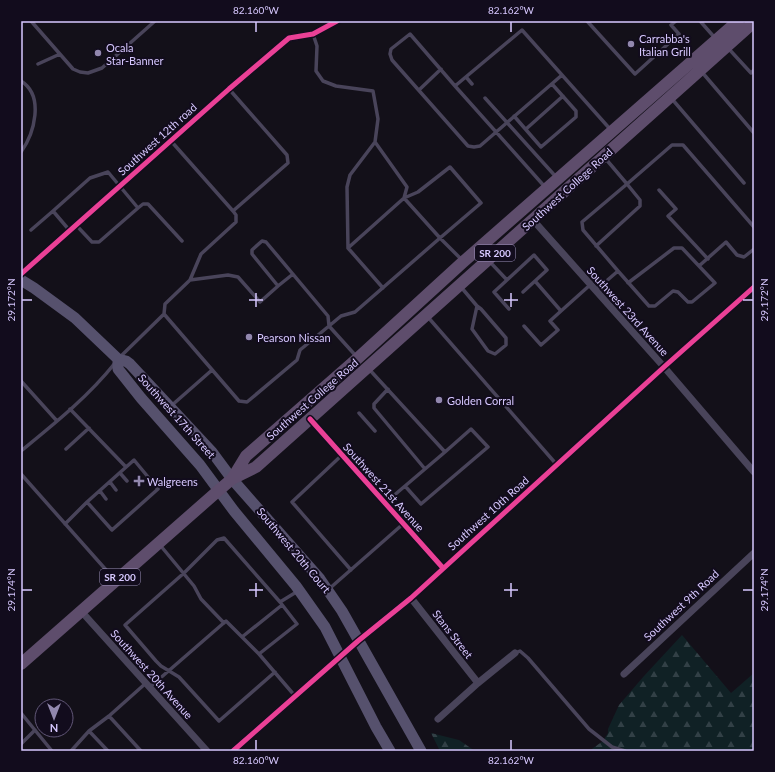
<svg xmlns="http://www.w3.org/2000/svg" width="775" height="772" viewBox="0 0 775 772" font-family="Lato,sans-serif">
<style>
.forest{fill:url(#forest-firs)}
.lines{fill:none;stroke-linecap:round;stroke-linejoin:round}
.lane{stroke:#49445a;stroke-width:3.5}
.street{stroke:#49445a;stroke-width:7}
.secondary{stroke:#56516d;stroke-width:11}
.primary{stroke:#5e4d6c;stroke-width:12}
.cycleway-casing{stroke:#120c1d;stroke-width:8}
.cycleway{stroke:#ea4096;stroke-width:5}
.ticks{fill:none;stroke:#d7c8ff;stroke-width:1.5}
.poi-dot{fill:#9288ae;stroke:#120c1d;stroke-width:1.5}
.labels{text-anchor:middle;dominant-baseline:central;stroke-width:4;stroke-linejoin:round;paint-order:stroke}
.shield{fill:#120c1d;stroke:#9c90bb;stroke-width:1}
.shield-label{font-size:10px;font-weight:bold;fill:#d7c8ff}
.poi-label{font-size:11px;fill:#d7c8ff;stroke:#120c1d;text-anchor:start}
.street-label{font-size:11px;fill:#d7c8ff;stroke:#120c1d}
.neatline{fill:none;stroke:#d7c8ff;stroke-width:1.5}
.ticks-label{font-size:10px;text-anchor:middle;fill:#d7c8ff}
</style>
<defs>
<pattern id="forest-firs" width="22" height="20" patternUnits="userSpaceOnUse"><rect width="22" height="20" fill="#102125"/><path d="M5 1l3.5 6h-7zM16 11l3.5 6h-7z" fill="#324046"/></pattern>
</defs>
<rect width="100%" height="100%" fill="#131019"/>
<path class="forest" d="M682 635 731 693 754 673V751H589L603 741 608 733V729L619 705 644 676Z
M431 733 459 740 475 751H440Z"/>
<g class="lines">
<path class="lane" d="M31 21 73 69 80 72 88 73 102 68 155 21
M587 21 635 74 679 34 671 25 676 21
M700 21 715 38
M313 34 317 46 316 71 323 81 336 86 373 91 378 119 375 142 350 175 347 187 348 248 383 288
M728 48 751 73 754 70
M38 64 60 54
M701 71 754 133
M466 77 472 84
M21 81C45 96 34 134 21 152
M455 86 410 34 391 49 390 54 392 60 468 146 474 147 480 146 562 75
M419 90 441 69
M485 98 557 178
M672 99 744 183
M514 116 541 147 576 117V111L552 84
M526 129 563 96
M171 141 233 211 288 163 287 155 229 89
M545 187 455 86 522 30 610 129
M659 190 676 209 668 216 708 259
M138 208 143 204H148L182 241
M53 211 90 178 108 172 138 208 99 242H92L76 225
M31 230 53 211 70 231
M596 246 640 206V200L627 184 672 145H683L754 227
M348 248 404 198 418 192 450 167 481 203 440 238 404 198 407 187 375 142
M490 262 507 280 534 255 547 270 523 292
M618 271 649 306H655L673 291 678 292 688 302H692L715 283 699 266 726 242 737 255 744 257 754 249
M190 280 228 275 238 277 260 302 278 286 252 254V250L262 241 266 242 328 316 329 326 356 356
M507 280 494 292 509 309
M628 283 674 248H682L699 266
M278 286 293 274
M461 287 477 306 472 329 488 351 495 354 506 345V338L481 309 477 306
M596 290 618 271 583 230 582 222 627 184 605 158
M561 311 590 285
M164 314 239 401 247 402 297 360 300 350 329 326 341 316 355 312 440 238 462 260
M427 316 557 465
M524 326 541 345 558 330 550 321 561 311 535 281
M120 357 164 314 165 304 190 280 201 254 236 222V215L233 211
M368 368 445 452 385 503
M21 381 57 421
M388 389 374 404V408L425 469
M171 406 212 370
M70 409 126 467
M359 413 375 431
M66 449 89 428
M21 451C54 424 88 397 115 363
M342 455 292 502 351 570
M120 473 127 481
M21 474 115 580
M110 482 116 490
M405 486 421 504 488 447 471 429 445 452
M100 491 106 499
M65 524 87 502 134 460 158 489 112 530 87 502
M160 545 194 586 201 599 224 623
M329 589 403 524
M242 637 282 605
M515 653 520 651 528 658 589 729 612 747 625 751
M275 672 219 721 179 677 161 666 156 661 125 625 184 573 217 540 224 538 280 602
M150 687 226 621 259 654
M295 696 259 654 297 624 280 602 298 591
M21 713 52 751
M109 716 146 683
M89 731 109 716 141 751
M21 744 35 730
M71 751 89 731 108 751"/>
<path class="street" d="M533 220 664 367 754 472
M21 274 229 89 289 38 313 34 337 21
M310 419 443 568
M411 598 478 683
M81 611 207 751
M624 674 754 553
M438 719 478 683 515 653
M233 751 358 641 411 598 664 367 754 287"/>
<path class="secondary" d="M21 280 34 288 75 318 118 359 126 361 130 364 212 452 232 479 320 579 342 611 421 751
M118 359V369L141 398 200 465 234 511 296 586 325 627 376 727 390 751"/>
<path class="primary" d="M232 479 246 456 358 358 463 262 738 21
M21 664 219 490 232 479 256 467 754 22"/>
<g class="cycleway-casing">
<path id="cycleway" d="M21 274 229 89 289 38 313 34 337 21
M310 419 443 568
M233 751 358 641 411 598 664 367 754 287"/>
</g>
<use href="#cycleway" class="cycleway"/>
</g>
<path class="ticks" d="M256 22V32M511 22V32M256 293V307M511 293V307M22 300H32M249 300H263M504 300H518M743 300H753M256 583V597M511 583V597M22 590H32M249 590H263M504 590H518M743 590H753M256 740V750M511 740V750"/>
<g class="poi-dot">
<circle cx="631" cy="44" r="4"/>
<circle cx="98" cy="53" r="4"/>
<circle cx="249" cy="337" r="4"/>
<circle cx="439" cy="400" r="4"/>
<path d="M137 475h4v4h4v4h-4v4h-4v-4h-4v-4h4z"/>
</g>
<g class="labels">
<g class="shield">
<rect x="475" y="245" width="40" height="16" rx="3"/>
<rect x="100" y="569" width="40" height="16" rx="3"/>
</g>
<g class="shield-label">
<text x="495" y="253">SR 200</text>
<text x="120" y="577">SR 200</text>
</g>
<g class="poi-label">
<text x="639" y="38">Carrabba's<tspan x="639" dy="13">Italian Grill</tspan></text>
<text x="106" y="47">Ocala<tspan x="106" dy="13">Star-Banner</tspan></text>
<text x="257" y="337">Pearson Nissan</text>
<text x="447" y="400">Golden Corral</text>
<text x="147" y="481">Walgreens</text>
</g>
<g class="street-label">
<text transform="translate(157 139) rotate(-42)">Southwest 12th road</text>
<text transform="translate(567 189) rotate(-42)">Southwest College Road</text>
<text transform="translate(628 311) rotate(48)">Southwest 23rd Avenue</text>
<text transform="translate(312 399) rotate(-41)">Southwest College Road</text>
<text transform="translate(177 416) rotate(48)">Southwest 17th Street</text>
<text transform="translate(384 487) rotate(48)">Southwest 21st Avenue</text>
<text transform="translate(488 513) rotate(-42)">Southwest 10th Road</text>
<text transform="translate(294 550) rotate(50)">Southwest 20th Court</text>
<text transform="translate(681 605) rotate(-43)">Southwest 9th Road</text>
<text transform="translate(453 634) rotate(52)">Stans Street</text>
<text transform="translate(152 674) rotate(48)">Southwest 20th Avenue</text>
</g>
</g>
<rect width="775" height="772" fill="none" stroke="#120c1d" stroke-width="44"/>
<g transform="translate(54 718) rotate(180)"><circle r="19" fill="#120c1d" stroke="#615777"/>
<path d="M0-3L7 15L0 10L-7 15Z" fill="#9288ae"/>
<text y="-6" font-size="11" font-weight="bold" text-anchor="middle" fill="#d7c8ff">N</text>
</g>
<rect x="22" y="22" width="731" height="728" class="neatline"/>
<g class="ticks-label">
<text x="256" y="14">82.160°W</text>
<text x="511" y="14">82.162°W</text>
<text transform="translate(764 300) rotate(-90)" y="4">29.172°N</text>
<text transform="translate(11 300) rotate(-90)" y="4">29.172°N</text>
<text transform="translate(764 590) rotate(-90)" y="4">29.174°N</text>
<text transform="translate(11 590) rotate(-90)" y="4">29.174°N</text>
<text x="256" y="764">82.160°W</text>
<text x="511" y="764">82.162°W</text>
</g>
</svg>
